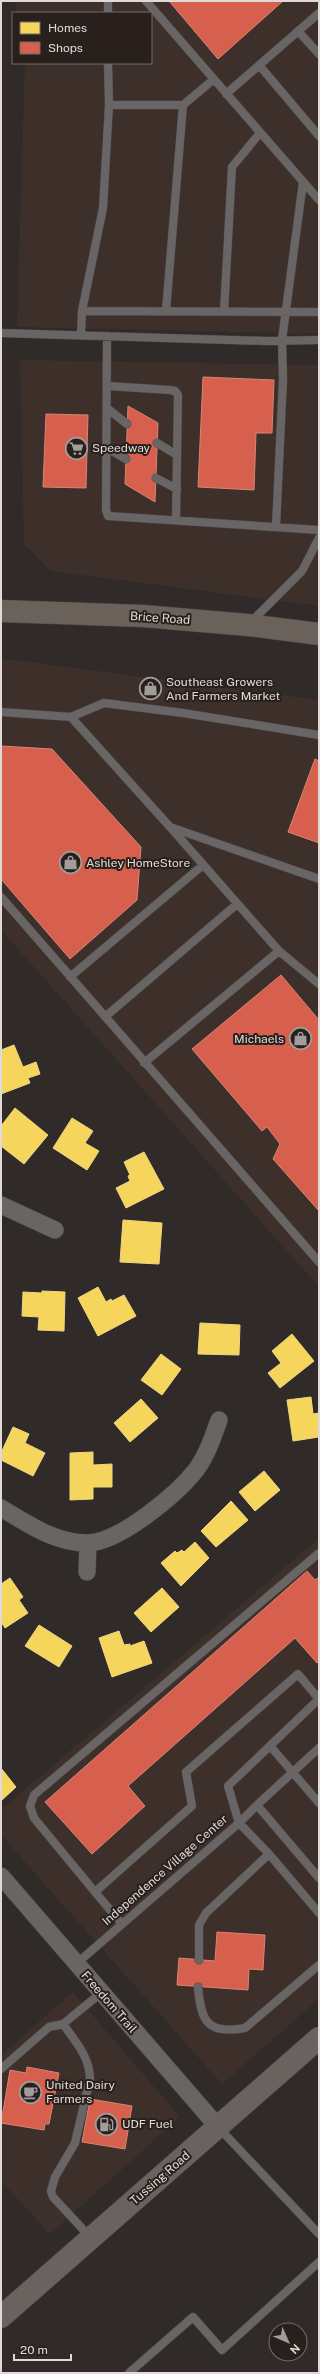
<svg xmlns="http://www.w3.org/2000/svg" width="320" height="2374" font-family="'Public Sans',sans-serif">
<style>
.built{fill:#3d2f2a}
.homes{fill:#f6d55c;stroke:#efd681}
.shops{fill:#d6604d;stroke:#d98576}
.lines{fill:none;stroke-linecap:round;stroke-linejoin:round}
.service-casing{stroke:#4c4746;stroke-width:9}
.minor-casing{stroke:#4c4746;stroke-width:18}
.secondary-casing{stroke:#4c4746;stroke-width:23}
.primary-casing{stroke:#4c4746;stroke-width:23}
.service{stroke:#696564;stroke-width:8}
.minor{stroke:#696564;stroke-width:17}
.secondary{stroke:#69625f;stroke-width:22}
.primary{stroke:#69615a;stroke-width:22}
.labels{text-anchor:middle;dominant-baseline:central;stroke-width:4;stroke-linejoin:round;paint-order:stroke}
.poi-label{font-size:12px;fill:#e0dad7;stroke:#29201d;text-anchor:start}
.street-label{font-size:12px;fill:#e0dad7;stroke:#29201d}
</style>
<rect width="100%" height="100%" fill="#302b29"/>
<!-- built -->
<path class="built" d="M 15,1 L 319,1 L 319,334 L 17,327 L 25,63 L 151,63 L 151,13 L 17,13 Z
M 20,360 L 319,365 L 319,606 L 51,571 L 24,545 Z
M 14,660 L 319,700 L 319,1287 L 1,930 L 1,661 Z
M 319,1538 L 319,1999 L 222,2084 L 1,1835 L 1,1810 Z
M 73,1992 L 180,2117 L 50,2234 L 1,2181 L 1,2055 Z"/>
<!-- homes -->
<path class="homes" d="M 14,1045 L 23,1067 L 36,1062 L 40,1074 L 28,1078 L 30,1083 L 1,1094 L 1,1050 Z
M 15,1108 L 48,1135 L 24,1164 L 1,1146 L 1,1126 Z
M 72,1118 L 93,1131 L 85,1143 L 99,1151 L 87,1170 L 53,1148 Z
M 144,1152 L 164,1189 L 126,1208 L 116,1188 L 130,1181 L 128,1176 L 130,1175 L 124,1162 Z
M 123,1220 L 162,1223 L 159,1264 L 120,1262 Z
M 98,1287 L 106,1302 L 111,1299 L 112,1301 L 124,1295 L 136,1316 L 98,1336 L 78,1298 Z
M 42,1291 L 65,1292 L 64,1331 L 38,1330 L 39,1317 L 22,1316 L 23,1292 L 42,1293 Z
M 200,1323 L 240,1325 L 239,1355 L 198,1354 Z
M 292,1334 L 314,1361 L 280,1388 L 268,1373 L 281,1363 L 272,1351 Z
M 161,1354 L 181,1369 L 162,1395 L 141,1380 Z
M 311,1397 L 313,1414 L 319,1413 L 319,1437 L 293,1441 L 287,1400 Z
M 141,1399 L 158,1418 L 130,1442 L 114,1423 Z
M 13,1427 L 29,1434 L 25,1443 L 45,1453 L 33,1476 L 1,1460 L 1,1453 Z
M 93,1452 L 93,1465 L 112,1464 L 112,1487 L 93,1487 L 93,1499 L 70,1500 L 70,1453 Z
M 264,1471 L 280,1490 L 255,1511 L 239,1492 Z
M 231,1501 L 248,1520 L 216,1547 L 201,1531 Z
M 195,1542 L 209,1558 L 181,1586 L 161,1563 L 175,1551 L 177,1553 L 182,1550 L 184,1552 Z
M 10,1578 L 23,1597 L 19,1600 L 28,1613 L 5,1628 L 1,1622 L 1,1584 Z
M 162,1588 L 179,1607 L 151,1632 L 134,1613 Z
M 39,1625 L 72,1646 L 59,1667 L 25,1646 Z
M 119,1631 L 124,1645 L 130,1644 L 130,1646 L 144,1641 L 152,1663 L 112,1677 L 99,1638 Z
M 1,1768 L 16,1787 L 1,1801 Z"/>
<!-- shops -->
<path class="shops" d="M 169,1 L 283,1 L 218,59 Z
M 203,377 L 274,380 L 272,433 L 256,433 L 254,490 L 198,487 Z
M 128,406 L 158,423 L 155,502 L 125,484 Z
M 46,414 L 88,415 L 86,488 L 43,487 Z
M 1,746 L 52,749 L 141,847 L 137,900 L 70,959 L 1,879 Z
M 315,759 L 319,761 L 319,843 L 288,832 Z
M 281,975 L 319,1020 L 319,1211 L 273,1159 L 280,1144 L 267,1127 L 262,1131 L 192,1049 Z
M 307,1571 L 315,1580 L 319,1577 L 319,1661 L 317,1663 L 295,1638 L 128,1786 L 145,1806 L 92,1854 L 45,1802 Z
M 217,1932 L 265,1935 L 263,1970 L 249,1969 L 248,1990 L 177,1985 L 179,1958 L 215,1961 Z
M 27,2067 L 59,2073 L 49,2124 L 45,2124 L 44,2130 L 1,2123 L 1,2112 L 3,2112 L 10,2070 L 26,2073 Z
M 90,2099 L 132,2106 L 125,2149 L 82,2142 Z"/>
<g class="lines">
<defs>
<path id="service" d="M 108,1 L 108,13
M 146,1 L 319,200
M 298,31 L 319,54
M 259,65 L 319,136
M 226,94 L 319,13
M 109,105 L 183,105 L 213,80
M 82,311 L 319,312
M 166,311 L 183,105
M 224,312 L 232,167 L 260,133
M 1,333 L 267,341 L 319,340
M 81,335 L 82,311 L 103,208 L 109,105 L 108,63
M 107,336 L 106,510 L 108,516 L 319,530
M 108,386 L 170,390 L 175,391 L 178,395 L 176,520
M 108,409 L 127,424
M 157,443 L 177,455
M 107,448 L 126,459
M 156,478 L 177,489
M 276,527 L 283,379 L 282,340 L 303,182
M 251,622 L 302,571 L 319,538
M 1,712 L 71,717 L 170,827 L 319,879
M 71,717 L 104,703 L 183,713 L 319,735
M 171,828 L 279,951 L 319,984
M 1,897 L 319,1262
M 70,977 L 203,865
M 105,1017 L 237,904
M 144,1063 L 279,951
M 271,1747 L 319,1803
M 319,1748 L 257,1805 L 319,1878
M 257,1805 L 239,1823 L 269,1854 L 319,1913
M 95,1892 L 34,1818 L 30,1806 L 34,1795 L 319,1553
M 122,1924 L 95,1892 L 192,1806 L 186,1772 L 298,1674 L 319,1699
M 199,1960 L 199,1925 L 206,1913 L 269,1854
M 76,1964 L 239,1823 L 228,1786 L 319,1699
M 198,1987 C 201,2021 207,2035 245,2028 L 319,1965
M 63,2024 C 75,2041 90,2057 90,2079 L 75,2143 L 55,2177 L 51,2191 L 53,2197 L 91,2238
M 1,2069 L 49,2027 L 63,2024 L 101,1993
M 219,2128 L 319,2234
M 129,2373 L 193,2317 L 222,2350 L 319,2262"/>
<path id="minor" d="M 1,1205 L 55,1230
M 1,1508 C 28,1524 55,1543 87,1543 C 119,1543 177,1494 196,1470 C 207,1455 213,1437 219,1420
M 87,1572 L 88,1543
M 1,1876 L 218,2127"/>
<path id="secondary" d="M 1,2317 L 319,2038"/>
<path id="primary" d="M 1,611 L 143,616 L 248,625 L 319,634"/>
</defs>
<!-- service casing -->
<use href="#service" class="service-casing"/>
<!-- minor casing -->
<use href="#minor" class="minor-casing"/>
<!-- secondary casing -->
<use href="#secondary" class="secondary-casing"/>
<!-- primary casing -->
<use href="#primary" class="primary-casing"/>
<!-- service -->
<use href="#service" class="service"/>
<!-- minor -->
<use href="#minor" class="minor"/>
<!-- secondary -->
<use href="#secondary" class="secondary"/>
<!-- primary -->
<use href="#primary" class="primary"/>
</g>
<!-- icons -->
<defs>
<symbol id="supermarket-ring" viewBox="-11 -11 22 22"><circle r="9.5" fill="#29201d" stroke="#a29d9a" stroke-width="1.5"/><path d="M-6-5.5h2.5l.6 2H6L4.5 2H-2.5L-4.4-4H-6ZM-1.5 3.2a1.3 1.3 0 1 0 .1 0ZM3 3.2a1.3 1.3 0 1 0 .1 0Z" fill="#a29d9a"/></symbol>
<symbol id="shop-ring" viewBox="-11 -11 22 22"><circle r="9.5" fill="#29201d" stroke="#a29d9a" stroke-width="1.5"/><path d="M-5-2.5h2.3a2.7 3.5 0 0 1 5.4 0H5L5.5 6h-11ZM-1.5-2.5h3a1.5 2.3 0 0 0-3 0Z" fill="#a29d9a"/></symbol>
<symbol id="cafe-ring" viewBox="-11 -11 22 22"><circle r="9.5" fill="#29201d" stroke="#a29d9a" stroke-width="1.5"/><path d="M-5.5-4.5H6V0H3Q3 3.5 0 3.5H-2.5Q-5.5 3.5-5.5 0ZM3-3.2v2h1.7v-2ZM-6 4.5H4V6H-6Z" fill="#a29d9a"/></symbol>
<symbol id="fuel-ring" viewBox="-11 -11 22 22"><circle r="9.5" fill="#29201d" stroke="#a29d9a" stroke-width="1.5"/><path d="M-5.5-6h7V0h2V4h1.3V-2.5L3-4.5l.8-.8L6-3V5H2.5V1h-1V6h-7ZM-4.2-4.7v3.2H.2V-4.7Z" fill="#a29d9a"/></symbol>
</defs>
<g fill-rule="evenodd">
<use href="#supermarket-ring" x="64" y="436" width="25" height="25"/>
<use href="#shop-ring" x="138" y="676" width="25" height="25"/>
<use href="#shop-ring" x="58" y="850" width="25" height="25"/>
<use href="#shop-ring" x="288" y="1026" width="25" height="25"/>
<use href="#cafe-ring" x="18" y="2080" width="25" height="25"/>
<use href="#fuel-ring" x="94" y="2112" width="25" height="25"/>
</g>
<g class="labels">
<!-- poi labels -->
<g class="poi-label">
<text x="92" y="448">Speedway</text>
<text x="166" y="682">Southeast Growers<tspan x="166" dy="14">And Farmers Market</tspan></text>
<text x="86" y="863">Ashley HomeStore</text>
<text x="284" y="1039" text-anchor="end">Michaels</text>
<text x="46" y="2085">United Dairy<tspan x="46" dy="14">Farmers</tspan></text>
<text x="122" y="2124">UDF Fuel</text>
</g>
<!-- street labels -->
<g class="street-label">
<text transform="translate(160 618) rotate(4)">Brice Road</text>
<text transform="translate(165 1870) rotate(-41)">Independence Village Center</text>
<text transform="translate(109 2002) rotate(49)">Freedom Trail</text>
<text transform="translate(160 2178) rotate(-41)">Tussing Road</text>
</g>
</g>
<!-- border -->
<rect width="320" height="2374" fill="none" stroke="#e0dad7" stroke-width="4"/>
<!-- legend -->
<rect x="12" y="12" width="140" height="52" fill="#29201d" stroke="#726a67"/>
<rect x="20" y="22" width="20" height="12" fill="#f6d55c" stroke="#726a67"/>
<text x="48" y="32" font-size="12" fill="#e0dad7">Homes</text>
<rect x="20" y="42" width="20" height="12" fill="#d6604d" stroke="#726a67"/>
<text x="48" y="52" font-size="12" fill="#e0dad7">Shops</text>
<!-- north arrow -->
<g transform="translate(288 2342) rotate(135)"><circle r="19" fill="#29201d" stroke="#726a67"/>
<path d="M0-3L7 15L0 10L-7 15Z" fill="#a29d9a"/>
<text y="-6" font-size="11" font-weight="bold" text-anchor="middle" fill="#e0dad7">N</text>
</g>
<!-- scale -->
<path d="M14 2354v6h57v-6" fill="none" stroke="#e0dad7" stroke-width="2"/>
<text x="20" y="2354" font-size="12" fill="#e0dad7" stroke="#29201d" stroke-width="3" paint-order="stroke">20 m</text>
</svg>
